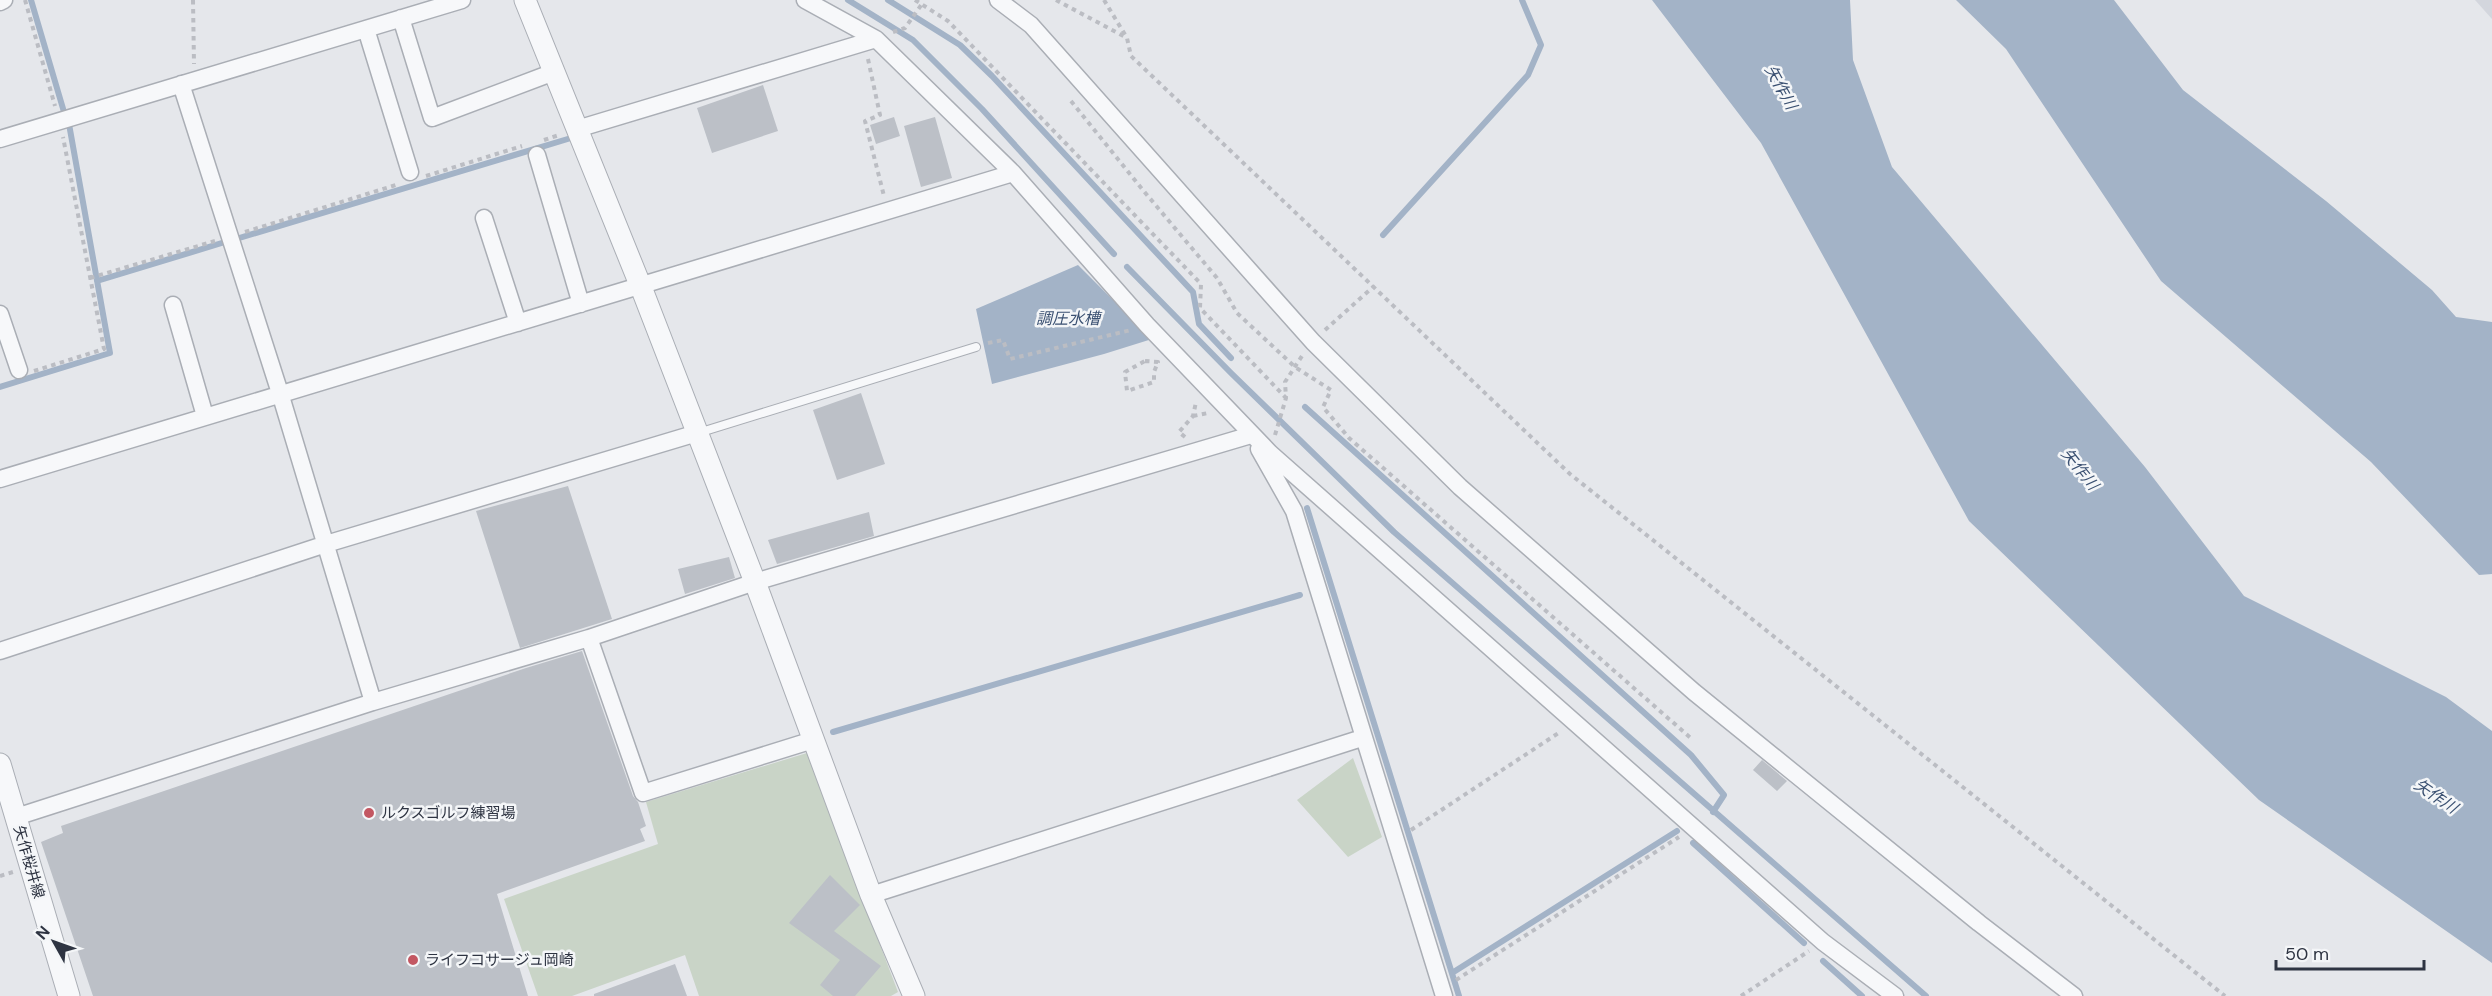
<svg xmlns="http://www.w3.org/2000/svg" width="2492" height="996" font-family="'DM Sans','Noto Sans JP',sans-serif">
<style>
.built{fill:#d3d6dd}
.green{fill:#c9d4c7}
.water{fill:#a3b3c7}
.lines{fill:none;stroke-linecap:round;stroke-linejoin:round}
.stream{stroke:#a3b3c7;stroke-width:6}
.building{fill:#bcc0c7}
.service-casing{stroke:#aaaeb5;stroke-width:10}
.minor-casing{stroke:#aaaeb5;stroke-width:19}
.tertiary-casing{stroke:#aaaeb5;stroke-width:23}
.path{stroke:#bbbdc3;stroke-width:4;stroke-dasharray:4.5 4.5;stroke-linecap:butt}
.service{stroke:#f7f8fa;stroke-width:8}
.minor{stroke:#f7f8fa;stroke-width:16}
.tertiary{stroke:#f7f8fa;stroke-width:21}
.poi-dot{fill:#c35762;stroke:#f4f6f8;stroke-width:2}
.labels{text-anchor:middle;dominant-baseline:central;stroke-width:5;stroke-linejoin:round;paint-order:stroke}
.poi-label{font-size:15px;fill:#2e3442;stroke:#f4f6f8;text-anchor:start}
.street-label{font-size:15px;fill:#2e3442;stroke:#f4f6f8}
.water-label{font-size:16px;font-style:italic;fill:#3b5172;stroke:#f4f6f8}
</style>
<rect width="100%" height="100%" fill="#e5e7eb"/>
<!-- built -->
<path class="built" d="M 2475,0 L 2492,0 L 2492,19 Z"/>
<!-- green -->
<path class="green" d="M 807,753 L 898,992 L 891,996 L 699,996 L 685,955 L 572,996 L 538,996 L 504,899 L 658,844 L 646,802 Z
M 1353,758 L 1382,837 L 1348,857 L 1297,800 Z"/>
<!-- water -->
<path class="water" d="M 1652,0 L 1850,0 L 1853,60 L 1892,167 L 2145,467 L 2244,596 L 2446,697 L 2492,731 L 2492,963 L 2259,800 L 1969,521 L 1761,143 Z
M 1956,0 L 2114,0 L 2183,90 L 2326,201 L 2432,290 L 2456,317 L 2492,322 L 2492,574 L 2479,575 L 2371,462 L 2161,281 L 2006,49 Z
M 1078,265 L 1152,339 L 1104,354 L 992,384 L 976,309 Z"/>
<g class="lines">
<!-- stream -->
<path class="stream" d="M 31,0 L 64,112
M 848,0 L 913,40 L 982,109 L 1114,254
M 888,0 L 960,45 L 992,76 L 1193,292 L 1199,324 L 1231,358
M 1383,235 L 1528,75 L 1541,45 L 1522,0
M 236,239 L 571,138
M 1127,267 L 1231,373 L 1394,532 L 1926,996
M 97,281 L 225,242
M 0,387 L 110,353 L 69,124
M 1305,407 L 1691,755 L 1724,795 L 1713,812
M 1307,508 L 1459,996
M 833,732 L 1300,595
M 1693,843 L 1804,943
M 1823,961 L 1862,996
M 1452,973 L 1677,831"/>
</g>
<!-- building -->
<path class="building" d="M 763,85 L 778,131 L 712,153 L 697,108 Z
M 894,117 L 900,136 L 876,144 L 870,125 Z
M 935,117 L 952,178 L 921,187 L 904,126 Z
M 861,393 L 885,464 L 837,480 L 813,410 Z
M 568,486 L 612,619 L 520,648 L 476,511 Z
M 869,512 L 874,536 L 777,564 L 768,540 Z
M 729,557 L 735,578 L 685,594 L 678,569 Z
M 582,651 L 633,796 L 638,802 L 646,826 L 640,829 L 645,841 L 497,894 L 528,996 L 93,996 L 41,842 L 63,833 L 61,826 L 526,668 Z
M 1762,760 L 1787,781 L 1777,791 L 1753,770 Z
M 830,875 L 860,905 L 834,931 L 881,966 L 855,996 L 833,996 L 820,985 L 840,960 L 789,923 Z
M 675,964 L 687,996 L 594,996 L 594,994 Z"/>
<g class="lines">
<defs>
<path id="service" d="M 698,433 L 976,347"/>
<path id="minor" d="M 805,0 L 876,39 L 1013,173 L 1147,325 L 1270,453 L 1823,942 L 1895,996
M 998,0 L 1031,25 L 1313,342 L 1460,487 L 1694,692 L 1979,923 L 2074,996
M 0,2 L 4,0
M 401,18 L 432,118 L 554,72
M 366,29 L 410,172
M 181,84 L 280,393 L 373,702
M 577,129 L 876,39
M 0,139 L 462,0
M 537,155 L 581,304
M 484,218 L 518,323
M 173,305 L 205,416
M 0,314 L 19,370
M 1259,449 L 1294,511 L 1444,996
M 0,479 L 1013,173
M 589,638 L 643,793 L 813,740
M 0,651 L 326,544 L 697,433
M 16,817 L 373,702 L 589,638 L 755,582 L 1251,435
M 871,895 L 1362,738"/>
<path id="tertiary" d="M 525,0 L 641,287 L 755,582 L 871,895 L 914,996
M 0,764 L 69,996"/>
</defs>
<!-- service casing -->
<use href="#service" class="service-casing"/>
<!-- minor casing -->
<use href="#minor" class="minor-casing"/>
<!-- tertiary casing -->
<use href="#tertiary" class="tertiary-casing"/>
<!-- path -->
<path class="path" d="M 25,0 L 55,106
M 193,0 L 194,64
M 915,0 L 948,21 L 1201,284 L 1200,308 L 1286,398
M 1056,0 L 1127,38
M 1104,0 L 1127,38 L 1131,56 L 1570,474 L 2225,996
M 893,32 L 905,28 L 922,4
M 868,59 L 880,115 L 865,121 L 884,196
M 1071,101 L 1142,189 L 1217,278 L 1237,313 L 1295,367 L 1331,390 L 1323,407 L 1349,438 L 1693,740
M 544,140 L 559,135
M 426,176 L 522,146
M 245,232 L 399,184
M 90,278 L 215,241
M 1325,330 L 1374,286
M 988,343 L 1003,340 L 1010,359 L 1131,330
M 1145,361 L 1158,362 L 1154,372 L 1154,382 L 1127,391 L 1125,372 Z
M 34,371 L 104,349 L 63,137
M 1193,416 L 1208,413
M 1275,435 L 1286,398 L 1285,382 L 1302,356
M 1185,437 L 1179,432 L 1193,416 L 1196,402
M 1411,830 L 1560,732
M 0,876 L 13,872
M 1456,980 L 1679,837
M 1741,996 L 1809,951"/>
<!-- service -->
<use href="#service" class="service"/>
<!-- minor -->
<use href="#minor" class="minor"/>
<!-- tertiary -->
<use href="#tertiary" class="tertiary"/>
</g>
<!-- markers -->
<g class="poi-dot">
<circle cx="369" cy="813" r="6"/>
<circle cx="413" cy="960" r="6"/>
</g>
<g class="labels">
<!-- poi labels -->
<g class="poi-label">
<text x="381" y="813">ルクスゴルフ練習場</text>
<text x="425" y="960">ライフコサージュ岡崎</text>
</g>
<!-- street labels -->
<g class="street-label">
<text transform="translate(29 862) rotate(74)">矢作桜井線</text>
</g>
<!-- water labels -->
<g class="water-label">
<text transform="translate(1781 87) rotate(61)">矢作川</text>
<text x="1068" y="318">調圧水槽</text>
<text transform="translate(2080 469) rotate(51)">矢作川</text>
<text transform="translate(2436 796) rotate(34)">矢作川</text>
</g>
</g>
<!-- north arrow -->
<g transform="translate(54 942) rotate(310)" stroke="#f4f6f8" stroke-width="4.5" paint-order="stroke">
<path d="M0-4.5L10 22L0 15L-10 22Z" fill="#2e3442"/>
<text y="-9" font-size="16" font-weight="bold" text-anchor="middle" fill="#2e3442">N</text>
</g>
<!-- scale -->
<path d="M2276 960v9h148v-9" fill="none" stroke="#2e3442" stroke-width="3"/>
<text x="2285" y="960" font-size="18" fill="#2e3442" stroke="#f4f6f8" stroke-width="4.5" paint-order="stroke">50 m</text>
</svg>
